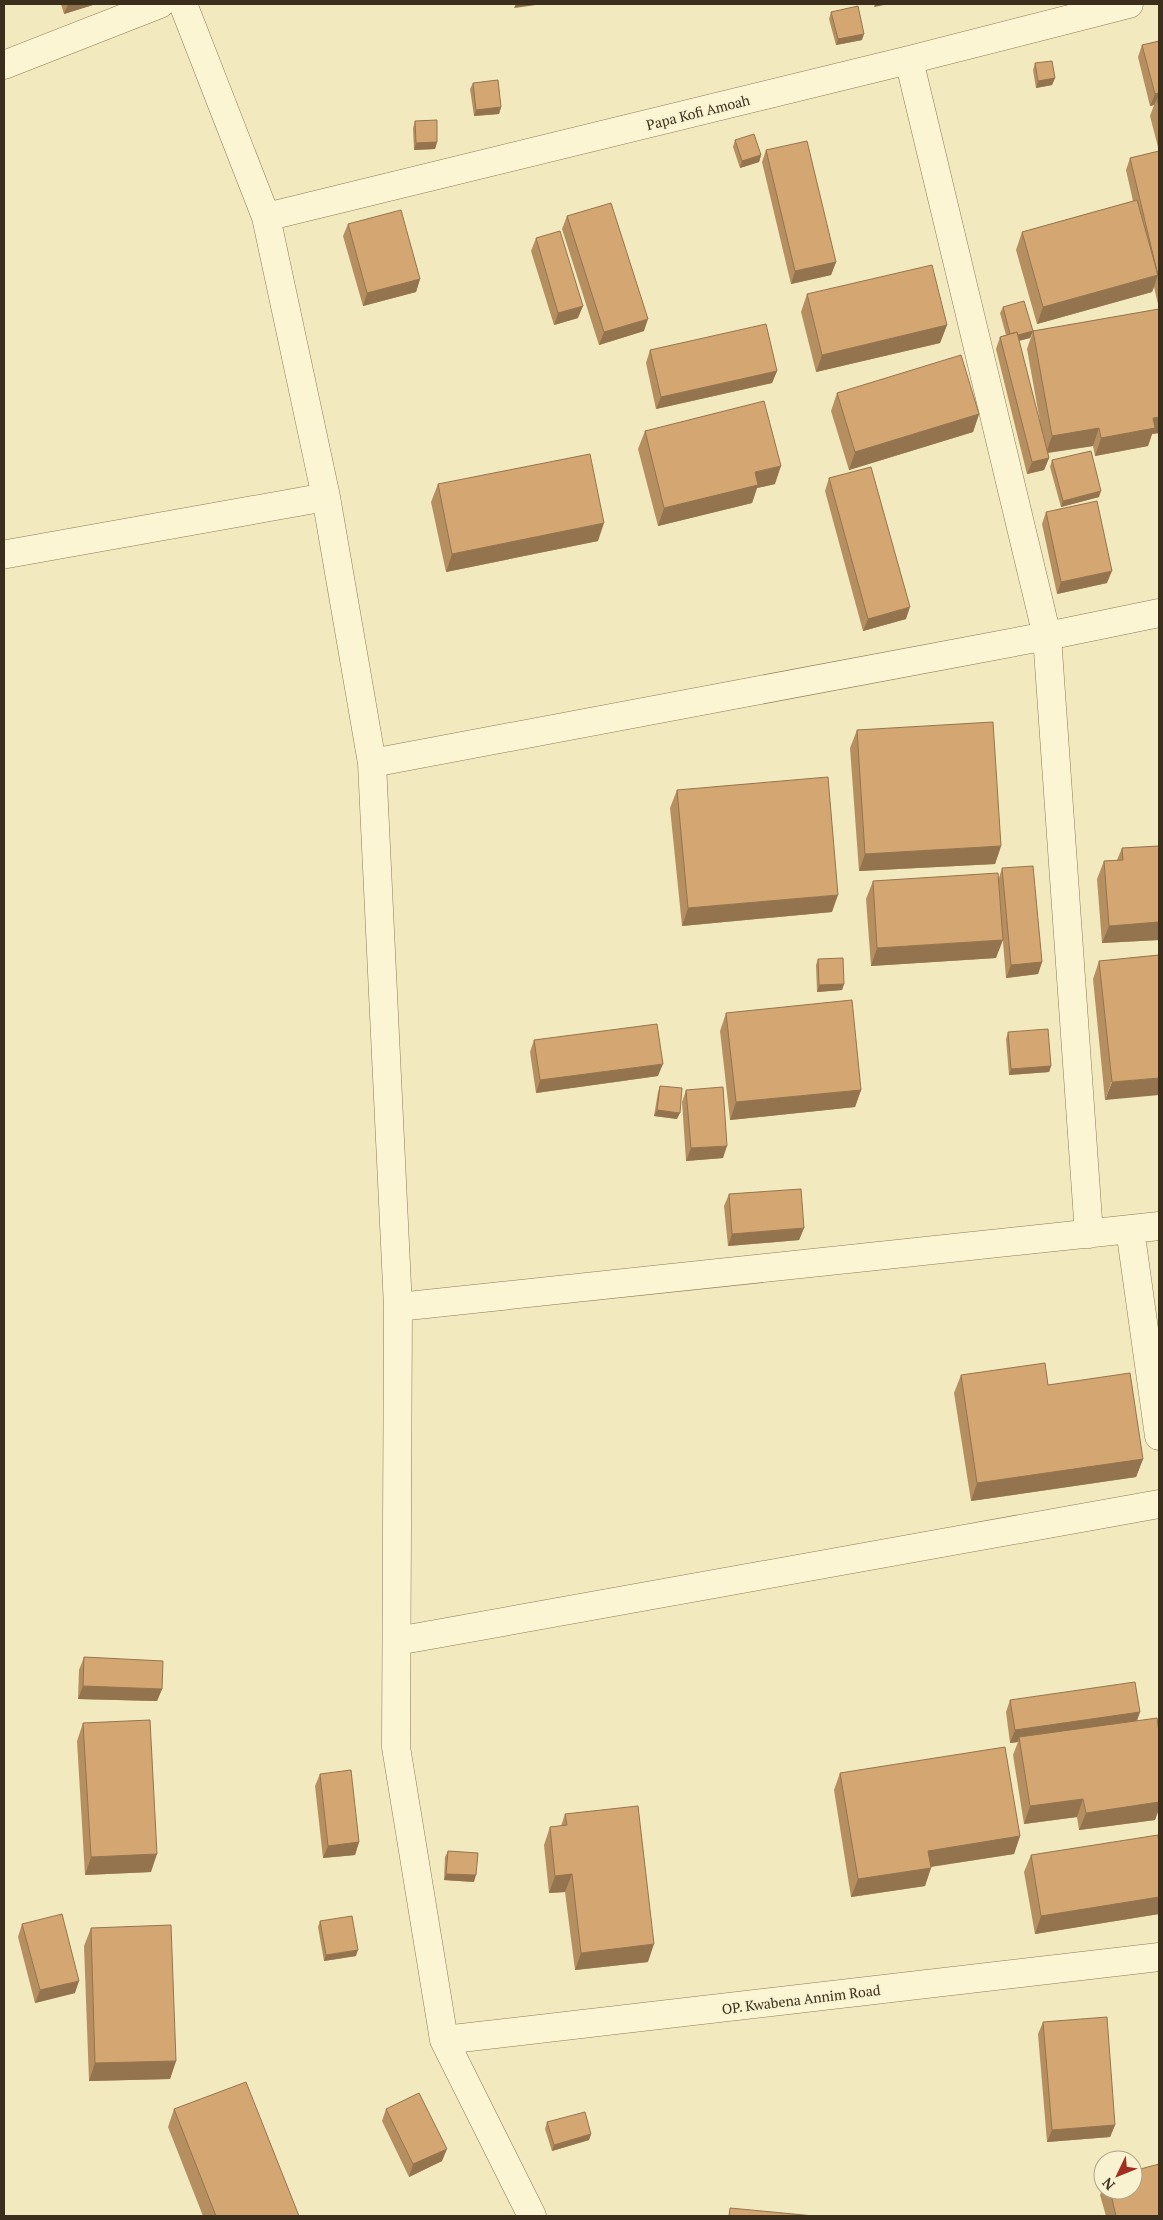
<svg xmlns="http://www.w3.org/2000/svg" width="1163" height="2220" font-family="'PT Serif',serif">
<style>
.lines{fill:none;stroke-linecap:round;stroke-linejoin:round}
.minor-casing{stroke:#8d7a56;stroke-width:29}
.minor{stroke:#fcf5d3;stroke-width:28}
.wall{fill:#b68f61}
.shaded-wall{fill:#94744f}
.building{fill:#d4a671;stroke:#94744f}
.labels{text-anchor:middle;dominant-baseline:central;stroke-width:4;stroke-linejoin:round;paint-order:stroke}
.street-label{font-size:14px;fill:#3b2e1c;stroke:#f9f2d0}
</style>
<rect width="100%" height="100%" fill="#f2e9bf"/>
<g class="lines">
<defs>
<path id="minor" d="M 183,4 L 266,217 L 326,497 L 372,763 L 398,1307 L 396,1747 L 444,2040 L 532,2216
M 909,60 L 1047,636 L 1089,1234
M 4,65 L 160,4
M 266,217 L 909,60 L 1129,4
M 7,554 L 326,497
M 372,763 L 1047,636 L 1159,613
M 1130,1229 L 1159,1436
M 398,1307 L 1159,1226
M 397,1641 L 1159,1504
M 444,2040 L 1159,1957"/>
</defs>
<!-- minor casing -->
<use href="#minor" class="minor-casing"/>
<!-- minor -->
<use href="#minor" class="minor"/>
</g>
<!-- wall -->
<path class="wall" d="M 61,4 L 96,4 L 64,14 Z
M 831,12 L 862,40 L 836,45 L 829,19 Z
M 1159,41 L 1159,308 L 1154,287 L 1152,292 L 1037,324 L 1016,250 L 1022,232 L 1133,201 L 1126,170 L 1130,158 L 1159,151 L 1150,116 L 1154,105 L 1150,106 L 1138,57 L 1142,45 Z
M 1035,63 L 1055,78 L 1052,85 L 1036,88 L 1033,70 Z
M 473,83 L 501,107 L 499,114 L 474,116 L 470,89 Z
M 415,121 L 437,142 L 435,149 L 414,150 L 413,128 Z
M 735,140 L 761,155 L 759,162 L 740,168 L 733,147 Z
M 766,150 L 836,262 L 831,275 L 791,284 L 762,162 Z
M 567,216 L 644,331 L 599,345 L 562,229 Z
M 348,224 L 420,279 L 416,292 L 363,306 L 343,236 Z
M 536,238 L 578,318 L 554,325 L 531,251 Z
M 807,294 L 947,325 L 940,343 L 816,372 L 801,312 Z
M 1003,307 L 1033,331 L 1030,338 L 1019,341 L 1041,427 L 1027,349 L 1033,331 L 1159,309 L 1159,433 L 1152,434 L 1148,446 L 1095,456 L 1093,446 L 1048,453 L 1049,458 L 1044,470 L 1027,474 L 996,349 L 1000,337 L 1006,335 L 1000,313 Z
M 650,350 L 777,371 L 772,383 L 656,409 L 646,363 Z
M 837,393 L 979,414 L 973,432 L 849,470 L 831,411 Z
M 645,431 L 775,484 L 757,488 L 752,503 L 658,526 L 638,449 Z
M 1052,460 L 1099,497 L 1061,507 L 1050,467 Z
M 829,478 L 906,619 L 863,631 L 825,491 Z
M 438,484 L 598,541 L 446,572 L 431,502 Z
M 1046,512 L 1107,583 L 1057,594 L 1042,524 Z
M 857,730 L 1001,846 L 995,864 L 859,871 L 850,748 Z
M 677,790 L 832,912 L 682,926 L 670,808 Z
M 1159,846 L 1159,940 L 1102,943 L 1097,879 L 1104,861 L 1117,860 L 1122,848 Z
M 1002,868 L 1042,962 L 1038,974 L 1006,978 L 1002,930 L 996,958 L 871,966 L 866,899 L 873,881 L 999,878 Z
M 1159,955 L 1105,1100 L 1093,979 L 1099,961 Z
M 818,959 L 844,984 L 842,990 L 817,992 L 816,965 Z
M 726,1013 L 861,1090 L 855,1107 L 730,1120 L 720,1031 Z
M 1008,1032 L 1051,1066 L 1049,1072 L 1009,1075 L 1006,1039 Z
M 534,1040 L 658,1076 L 536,1093 L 530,1052 Z
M 660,1086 L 677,1119 L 654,1116 L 658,1092 Z
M 686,1090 L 723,1158 L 686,1161 L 682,1102 Z
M 729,1194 L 804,1228 L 799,1240 L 728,1246 L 724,1206 Z
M 961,1375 L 1048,1385 L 1143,1459 L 1136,1477 L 971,1501 L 954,1393 Z
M 84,1657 L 162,1689 L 157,1701 L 78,1699 L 79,1670 Z
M 1010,1700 L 1140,1712 L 1137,1721 L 1159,1732 L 1159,1809 L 1155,1820 L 1079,1830 L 1077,1817 L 1024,1824 L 1013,1755 L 1018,1742 L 1010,1743 L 1006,1712 Z
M 83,1723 L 151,1872 L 85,1875 L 77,1741 Z
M 840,1773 L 1020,1836 L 1014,1854 L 931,1867 L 925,1886 L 851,1897 L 834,1790 Z
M 320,1774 L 359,1842 L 355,1855 L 323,1858 L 315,1786 Z
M 565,1814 L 648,1962 L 575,1970 L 565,1892 L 549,1893 L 544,1845 L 550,1827 L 561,1826 Z
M 1159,1844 L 1159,1914 L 1035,1934 L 1024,1872 L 1031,1855 Z
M 448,1851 L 474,1882 L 444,1880 L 445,1857 Z
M 320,1921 L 356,1956 L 324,1961 L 318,1927 Z
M 22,1924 L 75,1993 L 35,2003 L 18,1937 Z
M 91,1928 L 176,2061 L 170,2079 L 89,2081 L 84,1946 Z
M 1043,2022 L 1115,2125 L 1110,2137 L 1047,2142 L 1038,2034 Z
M 174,2109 L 299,2216 L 203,2216 L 168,2127 Z
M 386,2109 L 442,2161 L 409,2177 L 382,2121 Z
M 547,2122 L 591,2134 L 589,2140 L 552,2151 L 545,2129 Z
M 1103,2188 L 1103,2190 L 1133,2190 L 1159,2216 L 1106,2216 L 1100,2195 Z"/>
<!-- shaded-wall -->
<path class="shaded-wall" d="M 68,4 L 96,4 L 64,14 Z
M 516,4 L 543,4 L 514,8 Z
M 875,4 L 889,4 L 874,7 Z
M 864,34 L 862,40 L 836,45 L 838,39 Z
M 1055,78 L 1052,85 L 1036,88 L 1038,81 Z
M 1159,93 L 1159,104 L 1157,99 L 1154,105 L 1150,106 L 1155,94 Z
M 501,107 L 499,114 L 474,116 L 476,110 Z
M 437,142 L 435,149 L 414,150 L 416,143 Z
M 761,155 L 759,162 L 740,168 L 742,161 Z
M 836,262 L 831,275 L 791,284 L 795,271 Z
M 1158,275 L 1152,292 L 1037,324 L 1043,307 Z
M 420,279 L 416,292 L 363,306 L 367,293 Z
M 583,306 L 578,318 L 554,325 L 558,313 Z
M 648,319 L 644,331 L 599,345 L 604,332 Z
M 947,325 L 940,343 L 816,372 L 822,355 Z
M 1033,331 L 1030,338 L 1009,343 L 1011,337 Z
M 777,371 L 772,383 L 656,409 L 661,397 Z
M 979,414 L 973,432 L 849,470 L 855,452 Z
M 1159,417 L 1159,433 L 1152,434 L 1148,446 L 1095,456 L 1101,438 L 1153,418 Z
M 1099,428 L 1093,446 L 1046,453 L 1052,436 Z
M 1049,458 L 1044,470 L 1027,474 L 1032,462 Z
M 781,466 L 775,484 L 757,488 L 752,503 L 658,526 L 664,508 L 755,472 Z
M 1101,491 L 1099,497 L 1061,507 L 1063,501 Z
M 604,523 L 598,541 L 446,572 L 452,554 Z
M 1112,571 L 1107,583 L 1057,594 L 1061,582 Z
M 910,607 L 906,619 L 863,631 L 868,619 Z
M 1001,846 L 995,864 L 859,871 L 865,854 Z
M 838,895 L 832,912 L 682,926 L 688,908 Z
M 1159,922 L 1159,940 L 1102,943 L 1109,926 Z
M 1003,940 L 996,958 L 871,966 L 877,948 Z
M 1042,962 L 1038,974 L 1006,978 L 1011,965 Z
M 844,984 L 842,990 L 817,992 L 819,985 Z
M 663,1064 L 658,1076 L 536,1093 L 540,1080 Z
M 1051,1066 L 1049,1072 L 1009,1075 L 1011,1069 Z
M 1159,1078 L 1159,1095 L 1105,1100 L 1112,1082 Z
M 861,1090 L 855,1107 L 730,1120 L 736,1102 Z
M 657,1110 L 680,1113 L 677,1119 L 654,1116 Z
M 727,1146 L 723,1158 L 686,1161 L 691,1148 Z
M 804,1228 L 799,1240 L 728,1246 L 732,1234 Z
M 1143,1459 L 1136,1477 L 971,1501 L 977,1483 Z
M 83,1686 L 162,1689 L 157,1701 L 78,1699 Z
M 1140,1712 L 1135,1725 L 1019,1737 L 1018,1742 L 1010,1743 L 1015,1730 Z
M 1159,1789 L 1159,1809 L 1155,1820 L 1079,1830 L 1086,1813 Z
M 1083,1799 L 1077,1817 L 1024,1824 L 1030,1806 Z
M 1020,1836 L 1014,1854 L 922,1868 L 928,1851 Z
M 359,1842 L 355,1855 L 323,1858 L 328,1846 Z
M 157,1854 L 151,1872 L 85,1875 L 91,1857 Z
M 931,1868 L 925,1886 L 851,1897 L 858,1879 Z
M 446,1874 L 476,1875 L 474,1882 L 444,1880 Z
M 572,1874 L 565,1892 L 549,1893 L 555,1876 Z
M 1159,1897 L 1159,1914 L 1035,1934 L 1041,1916 Z
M 654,1944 L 648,1962 L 575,1970 L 581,1953 Z
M 358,1950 L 356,1956 L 324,1961 L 326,1955 Z
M 79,1981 L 75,1993 L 35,2003 L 40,1990 Z
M 176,2061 L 170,2079 L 89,2081 L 95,2063 Z
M 1115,2125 L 1110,2137 L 1047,2142 L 1052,2130 Z
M 591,2134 L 589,2140 L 552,2151 L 554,2145 Z
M 447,2149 L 442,2161 L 409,2177 L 413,2164 Z"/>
<!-- building -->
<path class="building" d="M 858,6 L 864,34 L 838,39 L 831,12 Z
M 1159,41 L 1159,93 L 1155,94 L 1142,45 Z
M 1052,61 L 1055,78 L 1038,81 L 1035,63 Z
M 498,80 L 501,107 L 476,110 L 473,83 Z
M 1159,98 L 1159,108 L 1157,99 Z
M 437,120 L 437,142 L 416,143 L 415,121 Z
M 754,134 L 761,155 L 742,161 L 735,140 Z
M 807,141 L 836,262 L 795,271 L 766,150 Z
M 1159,151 L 1159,280 L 1130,158 Z
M 1137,200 L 1158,275 L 1043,307 L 1022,232 Z
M 611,203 L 648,319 L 604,332 L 567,216 Z
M 401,210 L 420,279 L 367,293 L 348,224 Z
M 560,231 L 583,306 L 558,313 L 536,238 Z
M 932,265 L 947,325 L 822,355 L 807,294 Z
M 1024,301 L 1033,331 L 1018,335 L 1017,332 L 1010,334 L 1003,307 Z
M 1159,309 L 1159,417 L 1153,418 L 1155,428 L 1101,438 L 1099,428 L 1052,436 L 1033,331 Z
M 766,324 L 777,371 L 661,397 L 650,350 Z
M 1017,332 L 1049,458 L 1032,462 L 1000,337 Z
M 961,355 L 979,414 L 855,452 L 837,393 Z
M 764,401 L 781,466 L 755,472 L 758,485 L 664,508 L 645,431 Z
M 1091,451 L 1101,491 L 1063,501 L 1052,460 Z
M 590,454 L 604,523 L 452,554 L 438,484 Z
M 871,467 L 910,607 L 868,619 L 829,478 Z
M 1097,501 L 1112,571 L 1061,582 L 1046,512 Z
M 993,722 L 1001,846 L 865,854 L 857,730 Z
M 828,777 L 838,895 L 688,908 L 677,790 Z
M 1159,846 L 1159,922 L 1109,926 L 1104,861 L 1123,860 L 1122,848 Z
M 1033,866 L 1042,962 L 1011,965 L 1002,868 Z
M 998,873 L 1003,940 L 877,948 L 873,881 Z
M 1159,955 L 1159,1078 L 1112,1082 L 1099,961 Z
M 843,958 L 844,984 L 819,985 L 818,959 Z
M 852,1000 L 861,1090 L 736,1102 L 726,1013 Z
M 657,1024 L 663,1064 L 540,1080 L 534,1040 Z
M 1048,1029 L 1051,1066 L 1011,1069 L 1008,1032 Z
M 660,1086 L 682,1088 L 680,1113 L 657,1110 Z
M 723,1087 L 727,1146 L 691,1148 L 686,1090 Z
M 801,1189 L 804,1228 L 732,1234 L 729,1194 Z
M 1045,1363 L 1048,1385 L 1130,1373 L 1143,1459 L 977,1483 L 961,1375 Z
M 84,1657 L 163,1661 L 162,1689 L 83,1686 Z
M 1135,1682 L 1140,1712 L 1015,1730 L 1010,1700 Z
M 1157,1718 L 1159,1732 L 1159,1802 L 1086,1813 L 1083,1799 L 1030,1806 L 1019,1737 Z
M 150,1720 L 157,1854 L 91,1857 L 83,1723 Z
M 1005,1747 L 1020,1836 L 928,1851 L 931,1868 L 858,1879 L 840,1773 Z
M 351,1770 L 359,1842 L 328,1846 L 320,1774 Z
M 638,1806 L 654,1944 L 581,1953 L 572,1874 L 555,1876 L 550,1827 L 567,1825 L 565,1814 Z
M 1158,1835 L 1159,1844 L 1159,1897 L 1041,1916 L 1031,1855 Z
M 448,1851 L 478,1853 L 476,1875 L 446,1874 Z
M 62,1914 L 79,1981 L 40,1990 L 22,1924 Z
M 352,1916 L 358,1950 L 326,1955 L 320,1921 Z
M 171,1925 L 176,2061 L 95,2063 L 91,1928 Z
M 1107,2017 L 1115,2125 L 1052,2130 L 1043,2022 Z
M 246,2082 L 299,2216 L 216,2216 L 174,2109 Z
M 419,2093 L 447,2149 L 413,2164 L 386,2109 Z
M 585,2112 L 591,2134 L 554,2145 L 547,2122 Z
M 1159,2164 L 1159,2216 L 1116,2216 L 1110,2190 L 1133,2190 L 1133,2171 Z
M 730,2208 L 814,2216 L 729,2216 Z"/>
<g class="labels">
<!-- street labels -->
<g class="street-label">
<text transform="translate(698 112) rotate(-14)">Papa Kofi Amoah</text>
<text transform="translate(801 1999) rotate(-7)">OP. Kwabena Annim Road</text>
</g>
</g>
<!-- border -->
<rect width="1163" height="2220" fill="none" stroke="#3b2e1c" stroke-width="10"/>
<!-- north arrow -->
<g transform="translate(1118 2175) rotate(227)"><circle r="24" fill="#f9f2d0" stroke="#ada488"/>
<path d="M0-4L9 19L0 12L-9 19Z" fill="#a12e20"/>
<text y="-8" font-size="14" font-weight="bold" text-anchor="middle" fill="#3b2e1c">N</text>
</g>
</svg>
